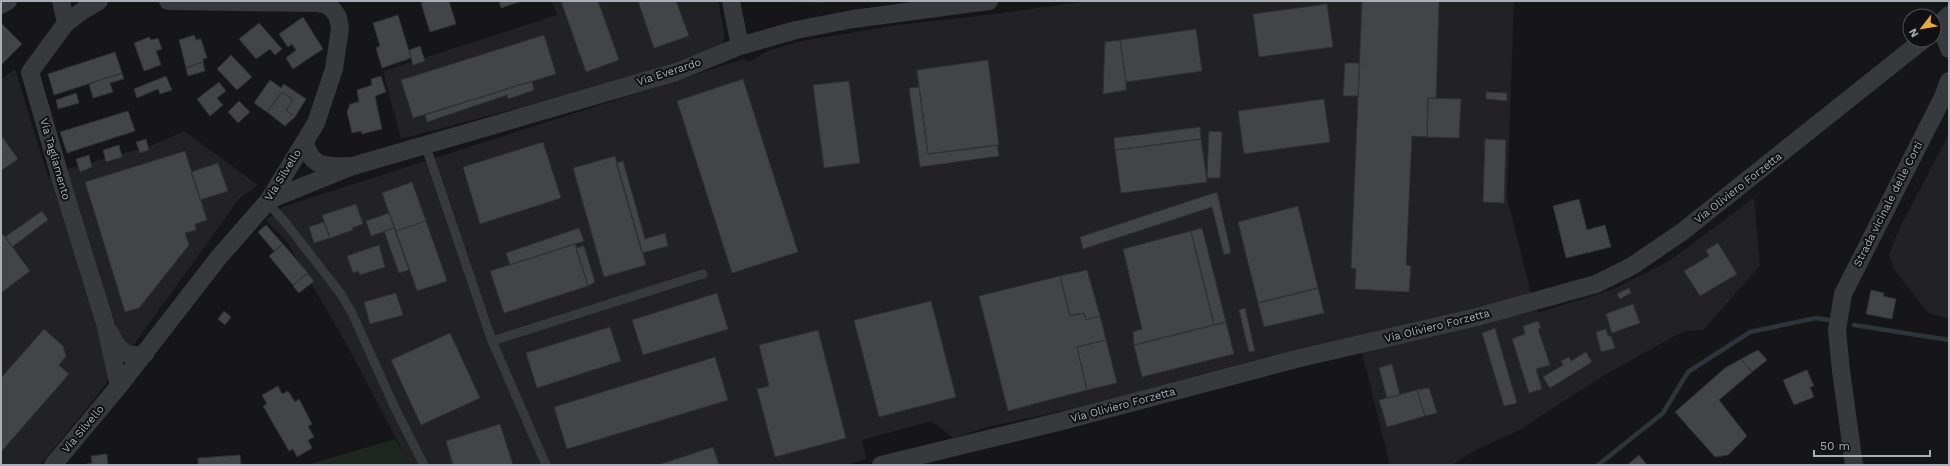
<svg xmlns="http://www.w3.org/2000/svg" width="1950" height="466" font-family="'Work Sans',sans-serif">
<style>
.built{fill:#222225}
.green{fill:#1f261f}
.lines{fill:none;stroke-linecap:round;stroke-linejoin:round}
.stream{stroke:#2d353b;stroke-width:4.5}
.building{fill:#434448;stroke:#303134}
.lane{stroke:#38393d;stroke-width:9}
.street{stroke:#38393d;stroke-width:18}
.labels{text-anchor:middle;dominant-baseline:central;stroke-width:4;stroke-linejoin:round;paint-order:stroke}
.street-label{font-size:11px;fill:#a9aeb7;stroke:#111113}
</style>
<rect width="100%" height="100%" fill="#161618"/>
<!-- built -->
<path class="built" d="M 552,1 L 718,1 L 725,37 L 721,45 L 632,78 L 401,139 L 383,71 L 557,15 Z
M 1089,1 L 1514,1 L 1507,198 L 1530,290 L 1538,313 L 1614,289 L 1669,261 L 1754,198 L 1760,266 L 1703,330 L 1686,331 L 1671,338 L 1598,379 L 1518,431 L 1477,449 L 1452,465 L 1390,465 L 1358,336 L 1260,359 L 1076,408 L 987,427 L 953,438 L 932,421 L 862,440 L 866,459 L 845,465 L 410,465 L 347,345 L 287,242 L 266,220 L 285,206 L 744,59 L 748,62 L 768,51 L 802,41 L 897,25 L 979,16 Z
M 15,69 L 48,177 L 68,169 L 153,145 L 184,131 L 258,185 L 239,199 L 96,397 L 40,465 L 1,465 L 1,79 Z
M 1949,134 L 1949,319 L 1928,313 L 1894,269 L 1889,255 L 1898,231 Z"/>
<!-- green -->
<path class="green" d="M 395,439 L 410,465 L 307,465 Z"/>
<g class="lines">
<!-- stream -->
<path class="stream" d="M 1854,325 L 1949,340
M 1598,465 L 1663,413 L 1688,372 L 1750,332 L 1816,318 L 1828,320"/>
</g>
<!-- building -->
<path class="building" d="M 426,1 L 449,1 L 456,24 L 430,32 L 421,3 Z
M 499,1 L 518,1 L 519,2 L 501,8 Z
M 561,1 L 598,1 L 619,60 L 586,72 Z
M 638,1 L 676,1 L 689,36 L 654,48 Z
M 754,1 L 824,1 L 824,2 Z
M 1362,1 L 1439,1 L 1436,98 L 1428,98 L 1427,137 L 1412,136 L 1406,265 L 1411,266 L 1409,292 L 1355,289 L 1356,269 L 1351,268 Z
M 1327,4 L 1333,47 L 1259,57 L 1253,14 Z
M 398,15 L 411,58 L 382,68 L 376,48 L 380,46 L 373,23 Z
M 303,17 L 323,49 L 293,69 L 286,58 L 296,50 L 292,44 L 288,47 L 279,34 Z
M 259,23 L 282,49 L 275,55 L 270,49 L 256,59 L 239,39 Z
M 2,24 L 22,44 L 1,65 L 1,25 Z
M 1196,29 L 1202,71 L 1126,82 L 1120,40 Z
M 194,35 L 196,40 L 201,39 L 207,58 L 203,59 L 203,62 L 186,68 L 179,40 Z
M 544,35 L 556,74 L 413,118 L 401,80 Z
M 149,37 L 151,40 L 158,38 L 162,49 L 156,51 L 161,65 L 144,71 L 134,43 Z
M 1120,40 L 1126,82 L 1126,90 L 1103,94 L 1105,42 Z
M 420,46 L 425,61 L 413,65 L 409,50 Z
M 115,52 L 122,73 L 54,95 L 48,74 Z
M 231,55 L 252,77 L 237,90 L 217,69 Z
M 988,60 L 999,145 L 928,154 L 917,70 Z
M 203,62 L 205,71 L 188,76 L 186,68 Z
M 1345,63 L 1360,63 L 1358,96 L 1343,96 Z
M 122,73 L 124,79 L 110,83 L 113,92 L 93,98 L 89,84 Z
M 166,76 L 172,90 L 160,94 L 158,89 L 137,98 L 134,89 Z
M 381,76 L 386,92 L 375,96 L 382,129 L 362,134 L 361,131 L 352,133 L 347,112 L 350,104 L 359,102 L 357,90 L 372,85 L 371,79 Z
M 743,79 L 798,252 L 732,273 L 677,101 Z
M 270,80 L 281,88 L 284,84 L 306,99 L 295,117 L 286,110 L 293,100 L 282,92 L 267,112 L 254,103 Z
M 532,81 L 534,90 L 508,99 L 507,95 L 427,122 L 425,115 Z
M 849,81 L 860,163 L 824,168 L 813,85 Z
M 219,82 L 226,91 L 217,98 L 223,105 L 210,116 L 197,99 Z
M 919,87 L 928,154 L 997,145 L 999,156 L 920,167 L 909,88 Z
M 282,92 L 293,100 L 286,110 L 295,117 L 285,126 L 267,112 Z
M 1486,92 L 1507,93 L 1507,101 L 1486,99 Z
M 76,93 L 79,103 L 58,109 L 56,100 Z
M 1428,98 L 1461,99 L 1459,138 L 1427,137 Z
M 1324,99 L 1330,142 L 1244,154 L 1238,111 Z
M 239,101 L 250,112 L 238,123 L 228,112 Z
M 128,111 L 135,131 L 67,153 L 60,132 Z
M 1200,127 L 1201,139 L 1115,150 L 1114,138 Z
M 1209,131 L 1222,132 L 1220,178 L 1207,178 Z
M 1,135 L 18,159 L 2,170 L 1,168 Z
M 146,139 L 149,150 L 140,153 L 136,142 Z
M 1201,139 L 1207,182 L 1121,193 L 1115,150 Z
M 1485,139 L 1506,140 L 1504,203 L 1483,202 Z
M 543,142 L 561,198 L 480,224 L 463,167 Z
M 119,145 L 122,157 L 106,162 L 103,150 Z
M 185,151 L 207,220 L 195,224 L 196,230 L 185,233 L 189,245 L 139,308 L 125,312 L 85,182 Z
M 89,155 L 92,167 L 80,172 L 76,159 Z
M 615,156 L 646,265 L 604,277 L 573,168 Z
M 623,161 L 645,239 L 665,233 L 668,246 L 642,253 L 616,163 Z
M 218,163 L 228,191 L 200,200 L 191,172 Z
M 412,182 L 426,221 L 396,231 L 382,193 Z
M 1217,192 L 1231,253 L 1224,255 L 1212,207 L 1083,249 L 1080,237 Z
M 1579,199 L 1587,230 L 1605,225 L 1611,247 L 1566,258 L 1553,206 Z
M 356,204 L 363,224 L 352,228 L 353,230 L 330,238 L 322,215 Z
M 1298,206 L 1318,288 L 1258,303 L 1238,222 Z
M 42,211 L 48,220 L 12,247 L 5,237 Z
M 389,213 L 394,228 L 371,236 L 366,221 Z
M 426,221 L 447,281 L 417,291 L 396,231 Z
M 324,222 L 330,238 L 314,243 L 309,227 Z
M 266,225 L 283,244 L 274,251 L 258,232 Z
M 394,228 L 409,270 L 399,273 L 384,231 Z
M 579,228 L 584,241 L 510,265 L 506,253 Z
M 1202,228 L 1226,322 L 1214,325 L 1191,231 Z
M 1191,231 L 1214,325 L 1134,345 L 1133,332 L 1142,329 L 1123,249 Z
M 3,234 L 30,271 L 1,293 L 1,235 Z
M 1718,243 L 1737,274 L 1700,296 L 1684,271 L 1709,256 L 1706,250 Z
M 283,244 L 308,273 L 293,285 L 269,256 Z
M 575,244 L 588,286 L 504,313 L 490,271 Z
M 379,245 L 385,267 L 360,275 L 358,271 L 353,273 L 347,256 Z
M 584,246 L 595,282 L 588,286 L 576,248 Z
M 1087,270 L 1100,316 L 1086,320 L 1084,313 L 1070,316 L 1060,276 Z
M 307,273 L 314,281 L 299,293 L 293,286 Z
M 1060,276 L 1070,316 L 1084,313 L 1086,320 L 1100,316 L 1106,340 L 1077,347 L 1087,390 L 1008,411 L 979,296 Z
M 1318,288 L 1324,313 L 1264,327 L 1258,303 Z
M 1629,288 L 1631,293 L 1620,299 L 1617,294 Z
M 1871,290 L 1884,293 L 1883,296 L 1896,299 L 1892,319 L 1866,314 Z
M 396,293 L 403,315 L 370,324 L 364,302 Z
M 717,293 L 728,329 L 643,355 L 632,320 Z
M 931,301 L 956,397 L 879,417 L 854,320 Z
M 1633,304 L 1640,323 L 1612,333 L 1606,314 Z
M 1245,308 L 1255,351 L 1249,352 L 1239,310 Z
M 224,311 L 231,317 L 225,325 L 218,319 Z
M 1538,321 L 1541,328 L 1538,329 L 1550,365 L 1536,369 L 1542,389 L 1529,393 L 1512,339 L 1525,334 L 1523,326 Z
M 1226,322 L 1234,354 L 1142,377 L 1134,345 Z
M 610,327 L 621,361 L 537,388 L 526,353 Z
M 1495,328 L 1517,403 L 1504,406 L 1482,333 Z
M 44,329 L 63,346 L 66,356 L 59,365 L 69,374 L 1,452 L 1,378 Z
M 1606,329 L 1608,336 L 1611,336 L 1615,348 L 1601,352 L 1596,332 Z
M 818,330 L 846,438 L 775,457 L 757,389 L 769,386 L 759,345 Z
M 450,333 L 480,398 L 421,425 L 391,360 Z
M 1106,340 L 1117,383 L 1087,390 L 1077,347 Z
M 1758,350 L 1767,360 L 1752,372 L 1741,359 Z
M 1586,352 L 1592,362 L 1550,388 L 1543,377 L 1563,365 L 1561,361 L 1569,357 L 1571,361 Z
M 715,357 L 728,400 L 567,449 L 554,407 Z
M 1741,359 L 1752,372 L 1719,400 L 1747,436 L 1728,455 L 1715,457 L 1675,412 L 1725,368 Z
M 1392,364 L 1400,395 L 1387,398 L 1379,368 Z
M 1807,370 L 1814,386 L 1810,387 L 1814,397 L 1794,405 L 1783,380 Z
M 278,386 L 282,394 L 288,391 L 295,402 L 299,399 L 312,424 L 308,426 L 314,437 L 308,440 L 312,448 L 297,457 L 293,449 L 289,451 L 263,406 L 267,404 L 262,395 Z
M 1429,388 L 1437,413 L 1425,416 L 1417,390 Z
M 1417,390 L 1425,416 L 1387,427 L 1379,400 Z
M 500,424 L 513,465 L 453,465 L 446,441 Z
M 713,447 L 719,465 L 658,465 Z
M 107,454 L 108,465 L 82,465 L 92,463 L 91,456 Z
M 240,455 L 241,465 L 198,465 L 198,458 Z
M 1639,455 L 1647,465 L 1627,465 Z"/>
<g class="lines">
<!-- lane -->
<path class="lane" d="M 425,144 L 492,341 L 546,465
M 267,202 L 285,222 L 341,294 L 352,313 L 395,408 L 424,465
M 492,341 L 703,274"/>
<!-- street -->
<path class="street" d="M 61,1 L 66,23
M 99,1 L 82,11 L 66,23 L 30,72 L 64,190 L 105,323 L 119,386
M 731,1 L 740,46
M 1,5 L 8,1
M 1937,25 L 1947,42 L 1949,49
M 1934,29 L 1949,15
M 305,141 C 310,167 325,167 348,166
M 269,200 L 353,166 L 676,72 L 740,46 L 796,30 L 853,19 L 989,1
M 110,333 C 117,349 126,359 145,354
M 53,465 L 119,386 L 219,257 L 269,200 L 316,123 L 334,69 L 340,29 L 338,17 L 333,10 L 327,5 L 317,3 L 168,1
M 881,465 L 1062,421 L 1296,359 L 1477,317 L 1596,284 L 1632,266 L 1682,232 L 1923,40
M 1854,465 L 1841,371 L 1837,330 L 1843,294 L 1943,97 L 1949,81"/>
</g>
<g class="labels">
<!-- street labels -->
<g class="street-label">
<text transform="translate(669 72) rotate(-18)">Via Everardo</text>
<text transform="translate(55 159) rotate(74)">Via Tagliamento</text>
<text transform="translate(283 175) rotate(-58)">Via Silvello</text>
<text transform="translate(1738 188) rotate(-38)">Via Oliviero Forzetta</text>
<text transform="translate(1888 204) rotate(-63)">Strada vicinale delle Corti</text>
<text transform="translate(1437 326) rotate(-14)">Via Oliviero Forzetta</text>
<text transform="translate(1123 405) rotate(-15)">Via Oliviero Forzetta</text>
<text transform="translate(83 429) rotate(-50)">Via Silvello</text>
</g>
</g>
<!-- border -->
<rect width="1950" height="466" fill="none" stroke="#a9aeb7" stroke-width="4"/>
<!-- north arrow -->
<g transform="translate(1922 28) rotate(239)"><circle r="19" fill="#111113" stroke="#4e5055"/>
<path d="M0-3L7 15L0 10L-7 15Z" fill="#e6a941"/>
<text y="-6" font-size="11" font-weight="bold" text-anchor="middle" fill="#a9aeb7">N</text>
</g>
<!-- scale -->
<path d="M1814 450v6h116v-6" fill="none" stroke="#a9aeb7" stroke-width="2"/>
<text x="1820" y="450" font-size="12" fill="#a9aeb7" stroke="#111113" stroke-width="3" paint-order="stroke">50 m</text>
</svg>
